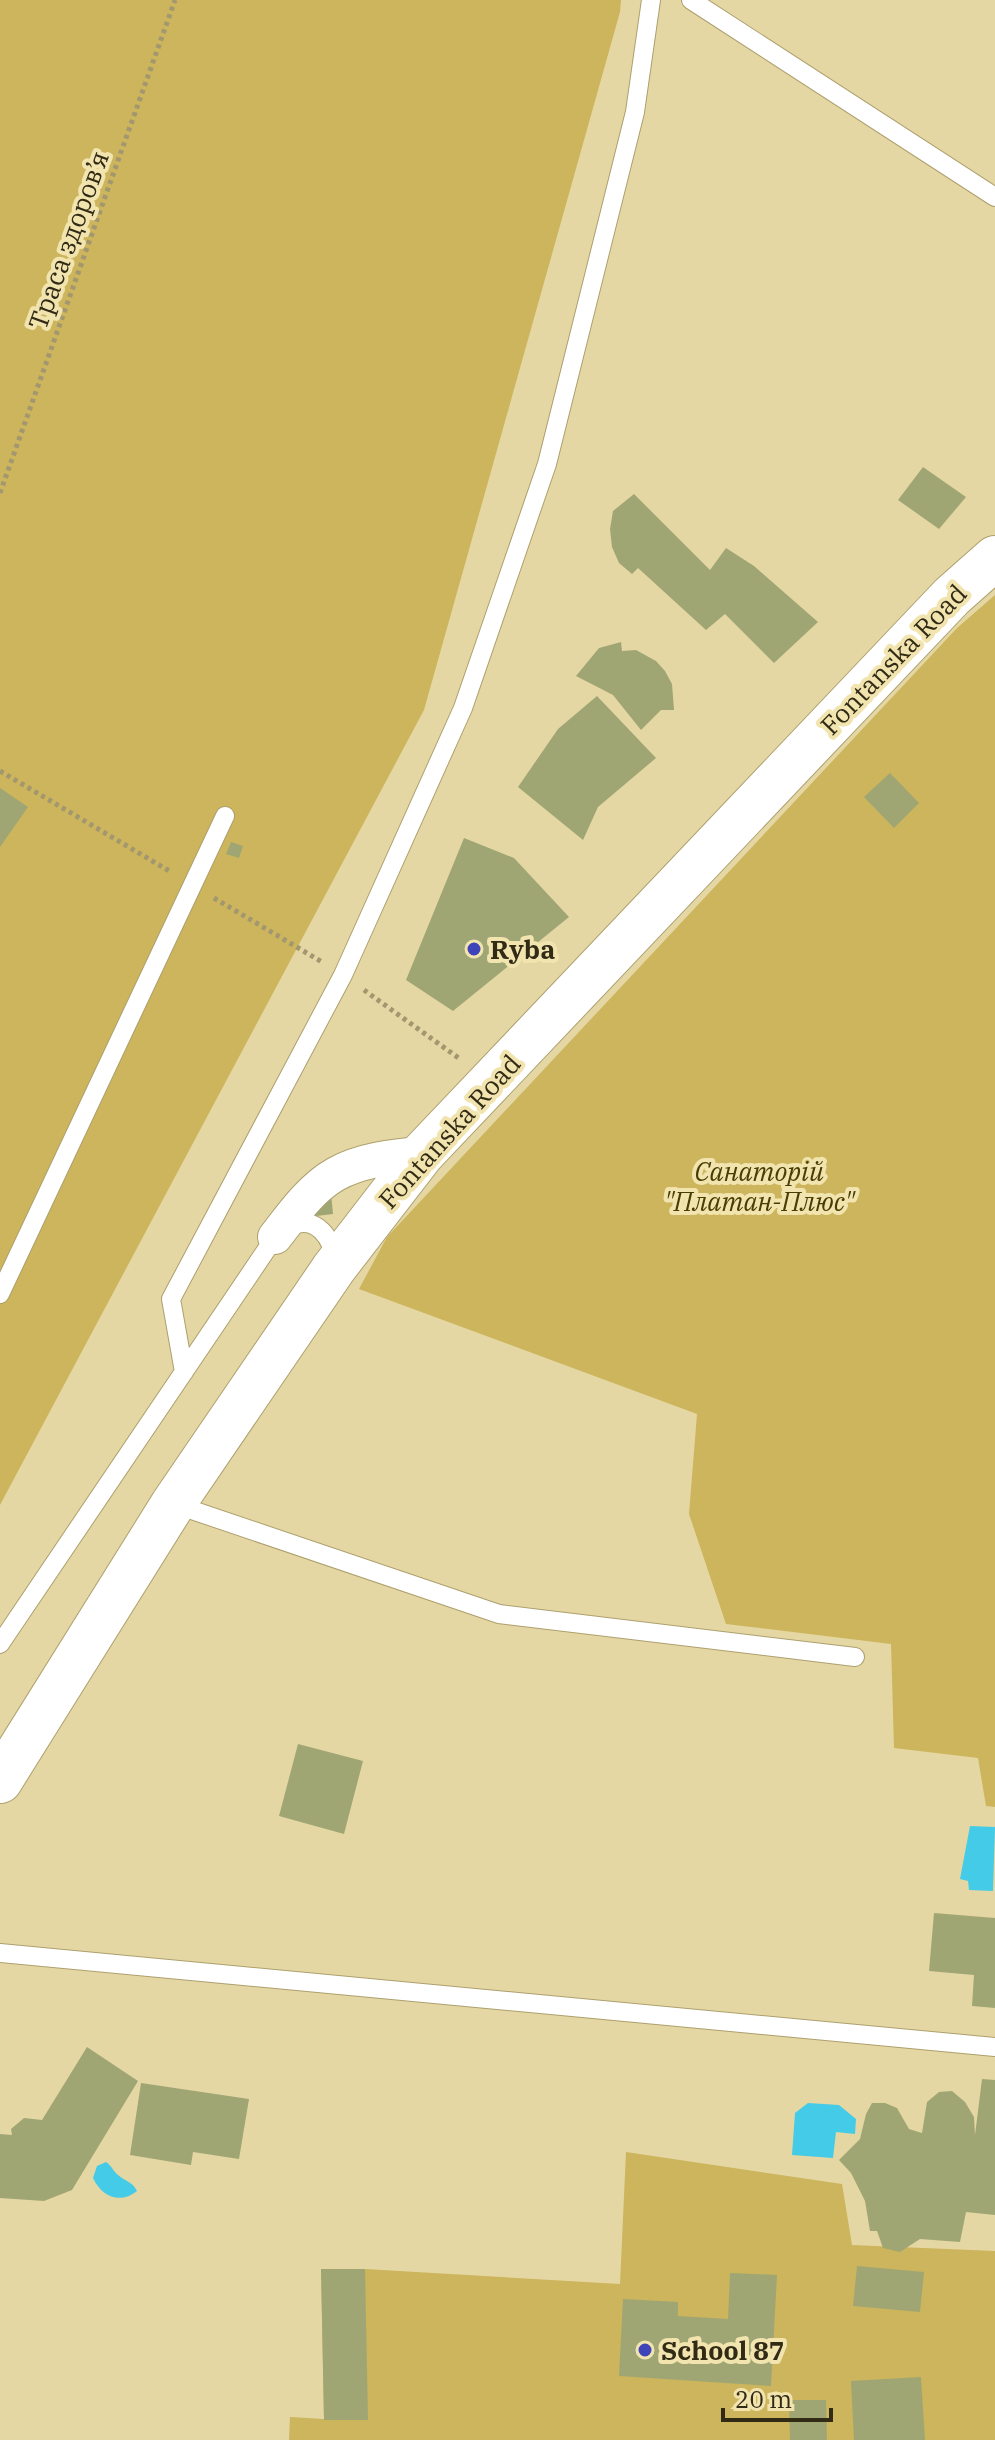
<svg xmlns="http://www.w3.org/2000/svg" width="995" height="2440" font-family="'IBM Plex Serif',serif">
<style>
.green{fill:#ccb55c}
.water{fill:#43cbe8}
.building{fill:#9fa674}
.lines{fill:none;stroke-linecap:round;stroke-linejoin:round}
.lane-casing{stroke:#ada06e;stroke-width:20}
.street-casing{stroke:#ada06e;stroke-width:36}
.secondary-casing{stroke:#ada06e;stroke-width:46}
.path{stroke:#a2976f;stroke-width:5;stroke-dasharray:4 4;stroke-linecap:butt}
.lane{stroke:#fff;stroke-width:18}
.street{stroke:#fff;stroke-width:34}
.secondary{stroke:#fff;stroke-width:44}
.poi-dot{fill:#4044b9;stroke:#f2e4af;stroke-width:3}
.labels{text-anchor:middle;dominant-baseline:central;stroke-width:8;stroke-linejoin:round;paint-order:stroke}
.street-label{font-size:26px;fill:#312b16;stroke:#f2e4af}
.poi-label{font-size:26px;font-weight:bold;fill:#312b16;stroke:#f2e4af;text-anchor:start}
.park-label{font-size:26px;font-style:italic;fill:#493d03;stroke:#f2e4af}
</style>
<rect width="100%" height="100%" fill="#e5d7a3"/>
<!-- green -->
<path class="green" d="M 0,0 L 621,0 L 620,12 L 424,710 L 0,1505 Z
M 995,595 L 995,1807 L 986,1806 L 978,1758 L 894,1748 L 891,1644 L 726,1624 L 689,1514 L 697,1414 L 359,1289 L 387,1237 L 957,628 Z
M 626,2152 L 842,2184 L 852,2245 L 995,2251 L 995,2440 L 289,2440 L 290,2417 L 324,2419 L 321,2269 L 365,2269 L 620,2284 Z"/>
<!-- water -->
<path class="water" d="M 970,1826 L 995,1827 L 993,1891 L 969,1890 L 968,1881 L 960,1879 Z
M 808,2103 L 839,2105 L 856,2119 L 855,2134 L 836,2132 L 833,2158 L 792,2155 L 795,2113 Z
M 106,2162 C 112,2166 113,2171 118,2175 C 126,2182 132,2181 137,2191 C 120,2205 101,2196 93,2178 L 97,2166 Z"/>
<!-- building -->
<path class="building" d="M 923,467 L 966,497 L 939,529 L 898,500 Z
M 634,494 L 710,570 L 726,548 L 754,566 L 818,622 L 774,663 L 725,614 L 706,630 L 638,568 L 632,574 L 619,563 L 612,547 L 610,529 L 613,511 Z
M 621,642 L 622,651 L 636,650 L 656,661 L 665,671 L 672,684 L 674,710 L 661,710 L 641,730 L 613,695 L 576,676 L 599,648 Z
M 597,696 L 656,758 L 598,807 L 583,840 L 518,787 L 558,729 Z
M 890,773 L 919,803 L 894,828 L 864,797 Z
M 0,788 L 28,807 L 0,847 Z
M 464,838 L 514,858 L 569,917 L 453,1011 L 406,980 Z
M 231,842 L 243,846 L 239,858 L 226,854 Z
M 331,1193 L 333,1214 L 308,1217 Z
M 298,1744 L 363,1761 L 344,1834 L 279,1816 Z
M 934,1913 L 995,1918 L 995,2008 L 972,2006 L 974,1975 L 929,1971 Z
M 87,2047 L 138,2081 L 72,2190 L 44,2201 L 0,2198 L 0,2134 L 12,2135 L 11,2129 L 24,2118 L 42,2120 Z
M 982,2079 L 995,2080 L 995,2215 L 966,2212 L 960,2242 L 920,2239 L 900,2252 L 883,2248 L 877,2231 L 870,2231 L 865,2201 L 851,2173 L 839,2160 L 860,2139 L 866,2114 L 872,2103 L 885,2103 L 897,2108 L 909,2129 L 922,2133 L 927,2102 L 939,2092 L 952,2091 L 965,2102 L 974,2117 L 975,2135 Z
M 141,2083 L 249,2099 L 239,2159 L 193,2152 L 191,2165 L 130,2155 Z
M 857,2266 L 924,2272 L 920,2312 L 853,2306 Z
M 321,2269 L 365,2269 L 368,2420 L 324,2420 Z
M 730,2273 L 777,2275 L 771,2386 L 619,2376 L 623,2299 L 678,2302 L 678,2316 L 728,2319 Z
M 921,2377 L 925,2440 L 854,2440 L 851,2381 Z
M 789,2400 L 826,2400 L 827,2440 L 790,2440 Z"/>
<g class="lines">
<defs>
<path id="lane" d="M 691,0 L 995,197
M 0,1294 L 225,816
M 184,1372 L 171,1299 L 343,975 L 463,708 L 547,464 L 635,112 L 651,0
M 174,1504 L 499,1614 L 855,1657
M 0,1644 L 275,1237 C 280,1234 286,1229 291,1226 C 316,1214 333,1239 334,1260
M 0,1953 L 995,2047"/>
<path id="street" d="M 275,1237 C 292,1215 311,1188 336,1174 C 361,1160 394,1156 422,1154"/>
<path id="secondary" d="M 0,1781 L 173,1504 L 334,1268 L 422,1154 L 952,596 L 995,558"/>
</defs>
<!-- lane casing -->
<use href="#lane" class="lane-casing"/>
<!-- street casing -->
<use href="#street" class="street-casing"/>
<!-- secondary casing -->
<use href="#secondary" class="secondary-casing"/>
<!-- path -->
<path class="path" d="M 0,493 L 175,0
M 0,771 L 171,872
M 214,898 L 322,962
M 364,990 L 460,1059"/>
<!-- lane -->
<use href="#lane" class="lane"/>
<!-- street -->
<use href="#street" class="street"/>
<!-- secondary -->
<use href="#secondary" class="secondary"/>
</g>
<!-- markers -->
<g class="poi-dot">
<circle cx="474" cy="949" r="8"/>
<circle cx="645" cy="2350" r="8"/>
</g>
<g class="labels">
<!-- street labels -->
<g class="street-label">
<text transform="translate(68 240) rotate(-70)">Траса здоров’я</text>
<text transform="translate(893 659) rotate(-46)">Fontanska Road</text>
<text transform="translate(449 1131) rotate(-48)">Fontanska Road</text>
</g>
<!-- poi labels -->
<g class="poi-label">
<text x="490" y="949">Ryba</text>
<text x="661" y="2350">School 87</text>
</g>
<!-- park labels -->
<g class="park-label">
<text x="759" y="1171">Санаторій<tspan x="759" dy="30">"Платан-Плюс"</tspan></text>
</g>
</g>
<!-- scale -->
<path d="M723 2408v12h108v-12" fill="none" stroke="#312b16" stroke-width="4"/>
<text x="735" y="2408" font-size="24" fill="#312b16" stroke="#f2e4af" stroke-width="6" paint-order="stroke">20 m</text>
</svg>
